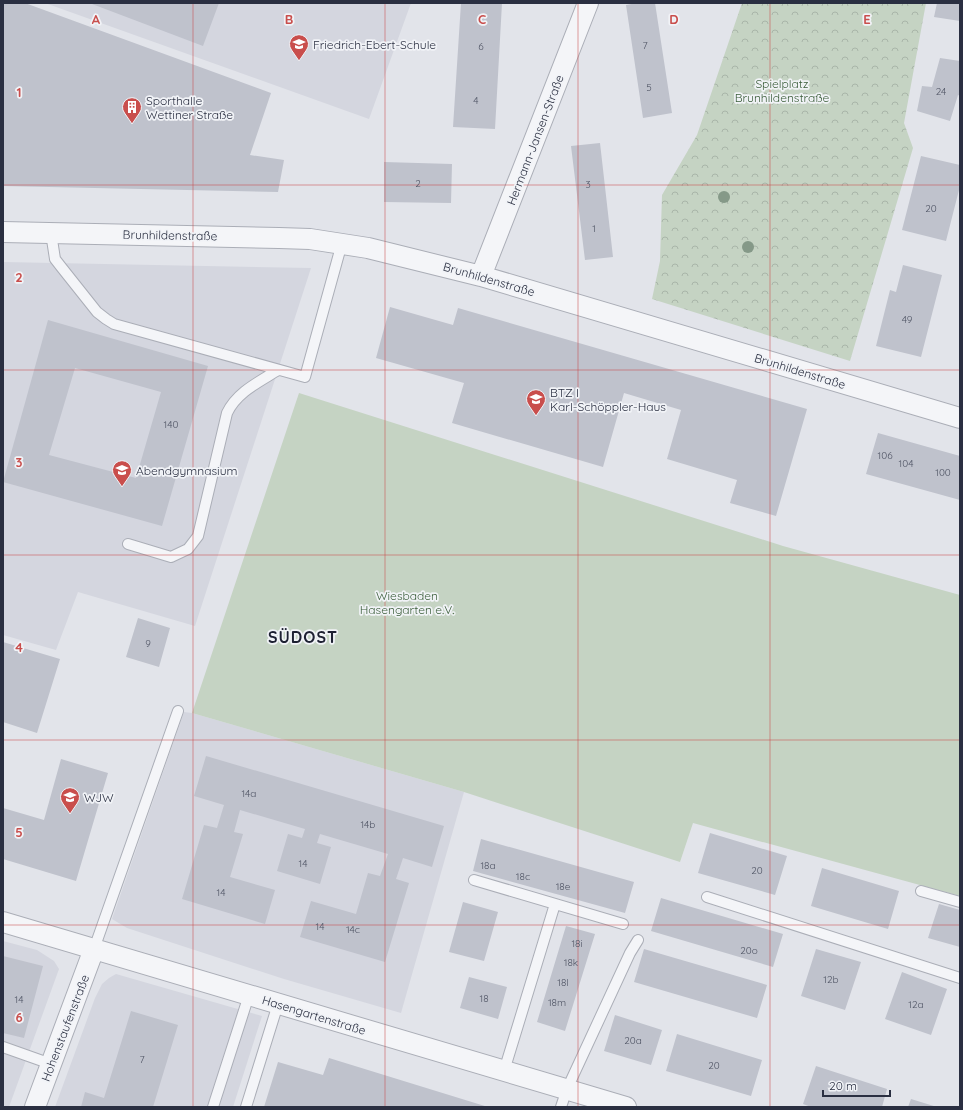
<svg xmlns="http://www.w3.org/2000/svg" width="963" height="1110" font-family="Quicksand,sans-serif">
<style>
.built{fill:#d4d6df}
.park{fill:url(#park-crowns)}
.garden{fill:#c5d3c3}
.building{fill:#bfc2cc;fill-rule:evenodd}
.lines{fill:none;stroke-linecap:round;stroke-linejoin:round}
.lane-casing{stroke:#abaeb7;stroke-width:12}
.street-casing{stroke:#abaeb7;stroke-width:22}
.lane{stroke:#f4f5f8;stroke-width:10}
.street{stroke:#f4f5f8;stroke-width:20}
.tree{fill:#859988}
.grid{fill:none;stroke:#c94e4c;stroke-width:1;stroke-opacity:0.55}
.labels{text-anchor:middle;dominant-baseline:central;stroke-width:3.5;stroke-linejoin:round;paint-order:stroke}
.number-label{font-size:10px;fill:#4f5464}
.poi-label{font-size:12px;fill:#2a2f41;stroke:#f1f3f7;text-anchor:start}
.park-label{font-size:12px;fill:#395c38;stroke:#f1f3f7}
.street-label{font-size:12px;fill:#2a2f41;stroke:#f1f3f7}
.district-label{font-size:16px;font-weight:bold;letter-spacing:1px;fill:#1d2032;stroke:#f1f3f7}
.grid-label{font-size:13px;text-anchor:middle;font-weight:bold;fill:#c94e4c;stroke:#f1f3f7;stroke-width:3.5;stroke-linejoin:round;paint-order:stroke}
</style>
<defs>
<pattern id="park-crowns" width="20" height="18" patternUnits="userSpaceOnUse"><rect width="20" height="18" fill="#c5d3c3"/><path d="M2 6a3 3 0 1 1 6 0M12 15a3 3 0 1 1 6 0" fill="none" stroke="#a9b5a9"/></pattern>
</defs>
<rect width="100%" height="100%" fill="#e2e4ea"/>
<!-- built -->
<path class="built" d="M 45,3 L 411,3 L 369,119 Z
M 3,262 L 311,268 L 195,626 L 78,592 L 56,650 L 3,635 Z
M 184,712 L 192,713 L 464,792 L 401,1013 L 284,979 L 127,928 L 112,919 Z
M 3,941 L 37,950 L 54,961 L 59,969 L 9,1107 L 3,1107 Z
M 116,974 L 262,1016 L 233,1107 L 55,1107 L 95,998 L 102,984 L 109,978 Z"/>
<!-- park -->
<path class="park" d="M 742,3 L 926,3 L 904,123 L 913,148 L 850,361 L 652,299 L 660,261 L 662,195 L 697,135 Z"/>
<!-- garden -->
<path class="garden" d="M 299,393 L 783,546 L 960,595 L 960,896 L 693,823 L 680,862 L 464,792 L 192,713 Z"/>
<!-- building -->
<path class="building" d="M 3,3 L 25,3 L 271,93 L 250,155 L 284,160 L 278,192 L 3,186 Z
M 92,3 L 219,3 L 203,46 L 92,4 Z
M 461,3 L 502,3 L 495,129 L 453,127 Z
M 637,3 L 655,3 L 672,113 L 643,118 L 626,5 Z
M 937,3 L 960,3 L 960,21 L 934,17 Z
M 940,58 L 960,61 L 960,96 L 958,95 L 950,121 L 917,111 L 922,86 L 932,87 Z
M 600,143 L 613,257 L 585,260 L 571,146 Z
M 921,156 L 960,165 L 960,186 L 946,241 L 902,230 Z
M 384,162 L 452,164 L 451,203 L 384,202 Z
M 903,265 L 942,275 L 921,357 L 876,346 L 890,290 L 896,292 Z
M 390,307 L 453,325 L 458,308 L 807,409 L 776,516 L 730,503 L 737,480 L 667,459 L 681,410 L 624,393 L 603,467 L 452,423 L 464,383 L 376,358 Z
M 48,320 L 208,366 L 162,526 L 3,482 ZM 75,368 L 161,392 L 136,478 L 49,455 Z
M 878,433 L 960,456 L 960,500 L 866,474 Z
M 138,618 L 170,628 L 159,667 L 126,657 Z
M 3,642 L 60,659 L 37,733 L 3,722 Z
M 206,756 L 444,826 L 432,867 L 403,858 L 396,879 L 409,883 L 385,962 L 300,937 L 311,901 L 356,914 L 368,873 L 380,876 L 388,854 L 320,834 L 317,843 L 331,847 L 320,884 L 277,871 L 288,834 L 302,838 L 305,829 L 240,810 L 234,832 L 243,834 L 230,877 L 275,890 L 265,924 L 182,899 L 204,825 L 217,828 L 224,805 L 194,796 Z
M 61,759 L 108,773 L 76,881 L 3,859 L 3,808 L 44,820 Z
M 710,833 L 787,856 L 775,895 L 698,873 Z
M 481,839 L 634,882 L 625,913 L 473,871 Z
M 822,868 L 899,891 L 888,929 L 811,906 Z
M 661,898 L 783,934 L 773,967 L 651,931 Z
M 463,902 L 498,912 L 484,961 L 449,952 Z
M 939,904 L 960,910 L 960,947 L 928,938 Z
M 566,926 L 595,934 L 565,1031 L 537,1022 Z
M 644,949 L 767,985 L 757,1018 L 634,982 Z
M 816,949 L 861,962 L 845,1010 L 801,996 Z
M 3,956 L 43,966 L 24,1038 L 3,1033 Z
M 902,972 L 947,989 L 931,1035 L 885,1019 Z
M 469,977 L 507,987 L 498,1019 L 460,1008 Z
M 131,1011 L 178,1025 L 153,1107 L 81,1107 L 85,1092 L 104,1098 Z
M 615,1015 L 662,1030 L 651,1065 L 604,1051 Z
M 677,1034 L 762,1060 L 751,1096 L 666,1071 Z
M 329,1058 L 488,1107 L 264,1107 L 278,1062 L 323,1075 Z
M 816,1066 L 887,1089 L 882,1107 L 811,1107 L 803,1104 Z
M 911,1099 L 937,1107 L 908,1107 Z"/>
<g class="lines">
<defs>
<path id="lane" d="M 51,233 L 55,259 L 62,268 L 97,312 L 106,319 L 114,324 L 305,377 L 342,243
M 128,544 L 171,557 L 188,549 L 198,536 L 227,413 C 237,392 259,382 278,370
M 474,880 L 623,924
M 921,891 L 960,902
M 707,897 L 960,978
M 94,949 L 178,711
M 3,1047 L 51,1064
M 504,1071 L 555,904
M 213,1107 L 249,995
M 246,1107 L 278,1004
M 561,1107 L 567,1089 L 630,953 L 638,940"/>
<path id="street" d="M 3,232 L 279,238 L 310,239 L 368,248 L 481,276 L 960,418
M 481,276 L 588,3
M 3,922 L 626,1107
M 35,1107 L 94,949"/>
</defs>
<!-- lane casing -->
<use href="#lane" class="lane-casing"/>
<!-- street casing -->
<use href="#street" class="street-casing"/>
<!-- lane -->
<use href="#lane" class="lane"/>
<!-- street -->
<use href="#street" class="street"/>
</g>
<!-- trees -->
<g class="tree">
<circle cx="724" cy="197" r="6"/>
<circle cx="748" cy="247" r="6"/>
</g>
<!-- grid -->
<path class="grid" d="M 193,3 L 193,1107M 385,3 L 385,1107M 578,3 L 578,1107M 770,3 L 770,1107M 3,185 L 960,185M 3,370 L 960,370M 3,555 L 960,555M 3,740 L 960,740M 3,925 L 960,925"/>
<!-- icons -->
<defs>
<symbol id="school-pin" viewBox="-11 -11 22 30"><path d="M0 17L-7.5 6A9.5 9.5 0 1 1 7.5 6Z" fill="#c94e4c" stroke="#f1f3f7"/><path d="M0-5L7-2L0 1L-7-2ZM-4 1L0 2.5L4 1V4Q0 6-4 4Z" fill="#fff"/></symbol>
<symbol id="building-pin" viewBox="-11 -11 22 30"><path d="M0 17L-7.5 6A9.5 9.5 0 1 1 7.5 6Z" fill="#c94e4c" stroke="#f1f3f7"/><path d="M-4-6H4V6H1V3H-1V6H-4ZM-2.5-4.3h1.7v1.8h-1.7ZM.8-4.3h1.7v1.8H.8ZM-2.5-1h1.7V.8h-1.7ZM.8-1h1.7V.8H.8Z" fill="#fff"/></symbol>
</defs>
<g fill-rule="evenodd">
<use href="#school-pin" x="288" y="33" width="22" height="30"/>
<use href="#building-pin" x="121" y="96" width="22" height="30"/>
<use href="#school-pin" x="525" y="388" width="22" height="30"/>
<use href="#school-pin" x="111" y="459" width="22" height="30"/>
<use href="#school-pin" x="59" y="786" width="22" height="30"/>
</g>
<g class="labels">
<!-- number labels -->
<g class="number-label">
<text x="645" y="45">7</text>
<text x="481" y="46">6</text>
<text x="649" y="87">5</text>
<text x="941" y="91">24</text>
<text x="476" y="100">4</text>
<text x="418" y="183">2</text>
<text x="588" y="184">3</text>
<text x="931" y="208">20</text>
<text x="594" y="228">1</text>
<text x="907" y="319">49</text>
<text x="171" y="424">140</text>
<text x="885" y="455">106</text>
<text x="906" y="463">104</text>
<text x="943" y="472">100</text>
<text x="148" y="643">9</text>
<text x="249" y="793">14a</text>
<text x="368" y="824">14b</text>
<text x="303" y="863">14</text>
<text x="488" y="865">18a</text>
<text x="757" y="870">20</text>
<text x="523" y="876">18c</text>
<text x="563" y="886">18e</text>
<text x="221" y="892">14</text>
<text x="320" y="926">14</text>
<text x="353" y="929">14c</text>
<text x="577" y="943">18i</text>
<text x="749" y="950">20o</text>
<text x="571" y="962">18k</text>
<text x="831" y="979">12b</text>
<text x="563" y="982">18l</text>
<text x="484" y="998">18</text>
<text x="19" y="999">14</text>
<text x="557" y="1002">18m</text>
<text x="916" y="1004">12a</text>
<text x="633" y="1040">20a</text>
<text x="142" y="1059">7</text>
<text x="714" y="1065">20</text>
</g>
<!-- poi labels -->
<g class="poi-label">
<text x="313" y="44">Friedrich-Ebert-Schule</text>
<text x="146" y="100">Sporthalle<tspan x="146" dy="14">Wettiner Straße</tspan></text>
<text x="550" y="392">BTZ I<tspan x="550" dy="14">Karl-Schöppler-Haus</tspan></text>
<text x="136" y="470">Abendgymnasium</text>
<text x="84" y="797">WJW</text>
</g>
<!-- park labels -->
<g class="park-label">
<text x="782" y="83">Spielplatz<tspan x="782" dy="14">Brunhildenstraße</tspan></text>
<text x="407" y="595">Wiesbaden<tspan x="407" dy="14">Hasengarten e.V.</tspan></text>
</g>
<!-- street labels -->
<g class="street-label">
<text transform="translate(535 140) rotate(-69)">Hermann-Jansen-Straße</text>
<text transform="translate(170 235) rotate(1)">Brunhildenstraße</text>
<text transform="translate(489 279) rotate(16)">Brunhildenstraße</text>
<text transform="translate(800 371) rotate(17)">Brunhildenstraße</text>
<text transform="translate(314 1015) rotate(17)">Hasengartenstraße</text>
<text transform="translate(65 1028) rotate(-69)">Hohenstaufenstraße</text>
</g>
<!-- district labels -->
<g class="district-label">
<text x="303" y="637">SÜDOST</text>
</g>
</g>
<g class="grid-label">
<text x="96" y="24">A</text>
<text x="289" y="24">B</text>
<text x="482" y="24">C</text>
<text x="674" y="24">D</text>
<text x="867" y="24">E</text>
<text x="19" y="97">1</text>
<text x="19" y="282">2</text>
<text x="19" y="467">3</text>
<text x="19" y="652">4</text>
<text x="19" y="837">5</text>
<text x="19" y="1022">6</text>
</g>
<!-- border -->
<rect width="963" height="1110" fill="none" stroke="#2a2f41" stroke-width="8"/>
<!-- scale -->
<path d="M823 1090v6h67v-6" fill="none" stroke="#2a2f41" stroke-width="2"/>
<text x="829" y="1090" font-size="12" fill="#2a2f41" stroke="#f1f3f7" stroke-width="3" paint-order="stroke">20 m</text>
</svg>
